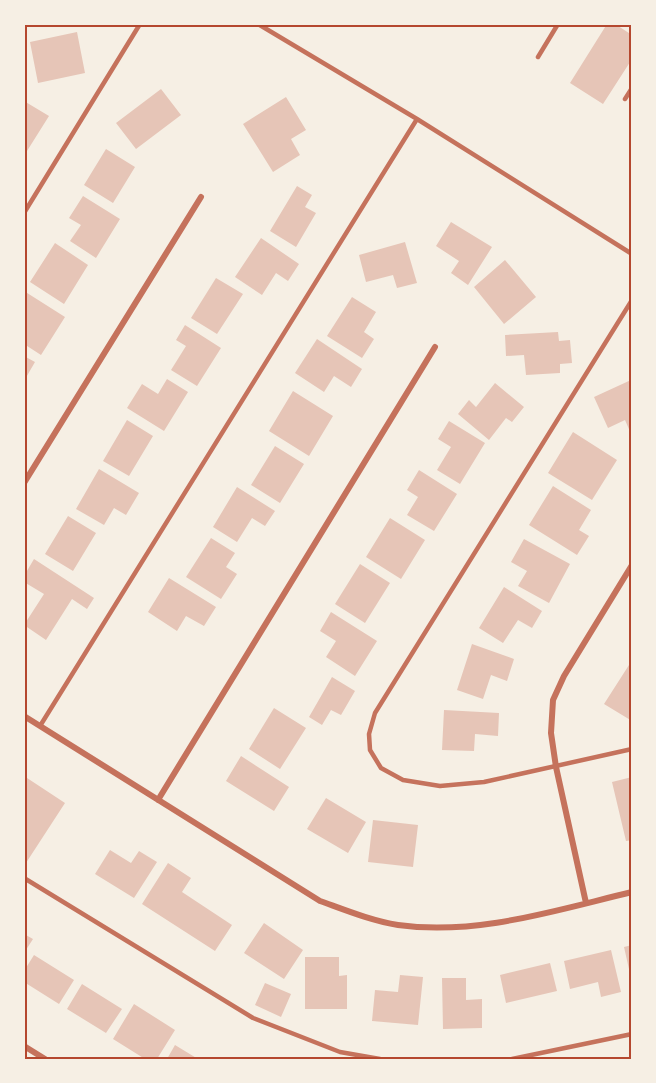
<svg xmlns="http://www.w3.org/2000/svg" width="656" height="1083" font-family="Manrope,sans-serif">
<style>
.building{fill:#e6c5b7}
.lines{fill:none;stroke-linecap:round;stroke-linejoin:round}
.service{stroke:#c5725c;stroke-width:4.5}
.minor{stroke:#c5725c;stroke-width:6}
.neatline{fill:none;stroke:#b5482f;stroke-width:2}
</style>
<rect width="100%" height="100%" fill="#f6efe4"/>
<!-- building -->
<path class="building" d="M 607,24 L 615,24 L 632,35 L 632,59 L 603,104 L 570,83 Z
M 77,32 L 85,73 L 38,83 L 30,42 Z
M 161,89 L 181,115 L 136,149 L 116,123 Z
M 286,97 L 306,130 L 291,139 L 300,155 L 273,172 L 243,124 Z
M 24,101 L 49,116 L 27,151 L 24,149 Z
M 106,149 L 135,167 L 113,203 L 84,185 Z
M 297,186 L 312,195 L 305,207 L 316,213 L 296,247 L 270,231 Z
M 83,196 L 120,219 L 96,258 L 70,241 L 81,225 L 69,218 Z
M 451,222 L 492,247 L 468,285 L 451,273 L 459,261 L 436,246 Z
M 261,238 L 299,264 L 288,281 L 276,273 L 262,295 L 235,277 Z
M 405,242 L 417,283 L 397,288 L 393,275 L 366,282 L 359,255 Z
M 55,243 L 88,265 L 64,304 L 30,282 Z
M 505,260 L 536,297 L 504,324 L 474,287 Z
M 216,278 L 243,294 L 217,334 L 191,318 Z
M 24,291 L 65,317 L 41,355 L 24,344 L 26,320 Z
M 352,297 L 376,312 L 364,332 L 374,339 L 362,358 L 327,336 Z
M 185,325 L 221,348 L 197,386 L 171,370 L 186,346 L 176,340 Z
M 558,332 L 559,341 L 570,340 L 572,363 L 560,364 L 560,373 L 526,375 L 524,355 L 506,356 L 505,335 Z
M 317,339 L 362,369 L 351,387 L 334,376 L 324,392 L 295,373 Z
M 24,356 L 35,362 L 24,381 Z
M 167,379 L 188,392 L 164,431 L 127,408 L 142,384 L 158,394 Z
M 631,380 L 632,382 L 632,436 L 625,420 L 608,428 L 594,397 Z
M 495,383 L 524,407 L 512,422 L 506,418 L 489,440 L 458,414 L 469,400 L 476,407 Z
M 293,391 L 333,416 L 309,456 L 269,431 Z
M 127,420 L 153,436 L 129,476 L 103,461 Z
M 449,421 L 485,443 L 460,484 L 437,470 L 451,447 L 438,439 Z
M 573,432 L 617,460 L 592,500 L 548,473 Z
M 275,446 L 304,464 L 280,503 L 251,485 Z
M 99,469 L 139,493 L 126,515 L 114,508 L 104,525 L 76,509 Z
M 419,470 L 457,494 L 434,531 L 407,515 L 418,497 L 407,490 Z
M 553,486 L 591,510 L 579,530 L 589,536 L 577,555 L 529,525 Z
M 237,487 L 275,511 L 265,526 L 252,518 L 237,542 L 213,527 Z
M 68,516 L 96,533 L 73,571 L 45,554 Z
M 390,518 L 425,540 L 401,579 L 366,557 Z
M 211,538 L 235,553 L 226,567 L 237,574 L 221,599 L 186,577 Z
M 524,539 L 570,564 L 549,603 L 518,586 L 527,571 L 511,562 Z
M 34,559 L 94,598 L 87,609 L 72,599 L 46,640 L 24,625 L 44,594 L 24,582 L 24,576 Z
M 360,564 L 390,583 L 365,623 L 335,604 Z
M 169,578 L 216,607 L 204,626 L 186,616 L 177,631 L 148,612 Z
M 504,587 L 542,611 L 532,628 L 518,620 L 503,643 L 479,628 Z
M 331,612 L 377,641 L 355,676 L 326,657 L 336,641 L 320,631 Z
M 472,644 L 514,659 L 507,681 L 491,675 L 483,699 L 457,690 Z
M 629,665 L 632,667 L 632,721 L 604,704 Z
M 332,677 L 355,691 L 341,715 L 331,710 L 322,725 L 309,717 Z
M 274,708 L 306,728 L 280,769 L 249,749 Z
M 444,710 L 499,713 L 498,736 L 475,734 L 474,751 L 442,750 Z
M 241,756 L 289,787 L 274,811 L 226,781 Z
M 24,776 L 65,803 L 24,866 L 25,819 Z
M 632,777 L 632,840 L 626,841 L 612,782 Z
M 326,798 L 366,822 L 348,853 L 307,829 Z
M 373,820 L 418,825 L 413,867 L 368,862 Z
M 110,850 L 131,863 L 139,851 L 157,862 L 134,898 L 95,874 Z
M 168,863 L 191,878 L 182,892 L 232,925 L 215,951 L 142,904 Z
M 264,923 L 303,950 L 284,979 L 244,953 Z
M 24,934 L 33,939 L 24,953 Z
M 632,945 L 632,978 L 631,978 L 624,947 Z
M 611,950 L 621,992 L 601,997 L 598,982 L 570,989 L 564,961 Z
M 34,955 L 74,980 L 59,1004 L 24,982 L 24,971 Z
M 305,957 L 339,957 L 339,976 L 347,975 L 347,1009 L 305,1009 Z
M 550,963 L 557,991 L 506,1003 L 500,975 Z
M 400,975 L 423,977 L 418,1025 L 372,1021 L 375,990 L 398,992 Z
M 442,978 L 466,978 L 466,1000 L 482,999 L 482,1028 L 443,1029 Z
M 265,983 L 291,994 L 281,1017 L 255,1005 Z
M 82,984 L 122,1009 L 106,1033 L 67,1009 Z
M 134,1004 L 175,1030 L 157,1059 L 145,1059 L 113,1039 Z
M 175,1045 L 198,1059 L 167,1059 Z"/>
<g class="lines">
<!-- service -->
<path class="service" d="M 258,24 L 417,119 L 632,254
M 538,57 L 558,24
M 625,99 L 632,88
M 24,213 L 140,24
M 632,300 L 375,713 L 369,734 L 370,750 L 381,768 L 403,780 L 440,786 L 484,782 L 632,749
M 40,726 L 417,119
M 24,878 L 253,1018 L 340,1052 L 380,1059
M 512,1059 L 632,1034"/>
<!-- minor -->
<path class="minor" d="M 24,483 L 201,197
M 24,716 L 320,901 C 345,910 372,921 398,925 C 477,936 556,910 632,892
M 158,800 L 435,347
M 586,903 L 556,767 L 551,733 L 553,700 L 564,676 L 632,565
M 24,1046 L 45,1059"/>
</g>
<!-- border -->
<rect width="656" height="1083" fill="none" stroke="#f6efe4" stroke-width="51"/>
<rect x="26" y="26" width="604" height="1032" class="neatline"/>
</svg>
